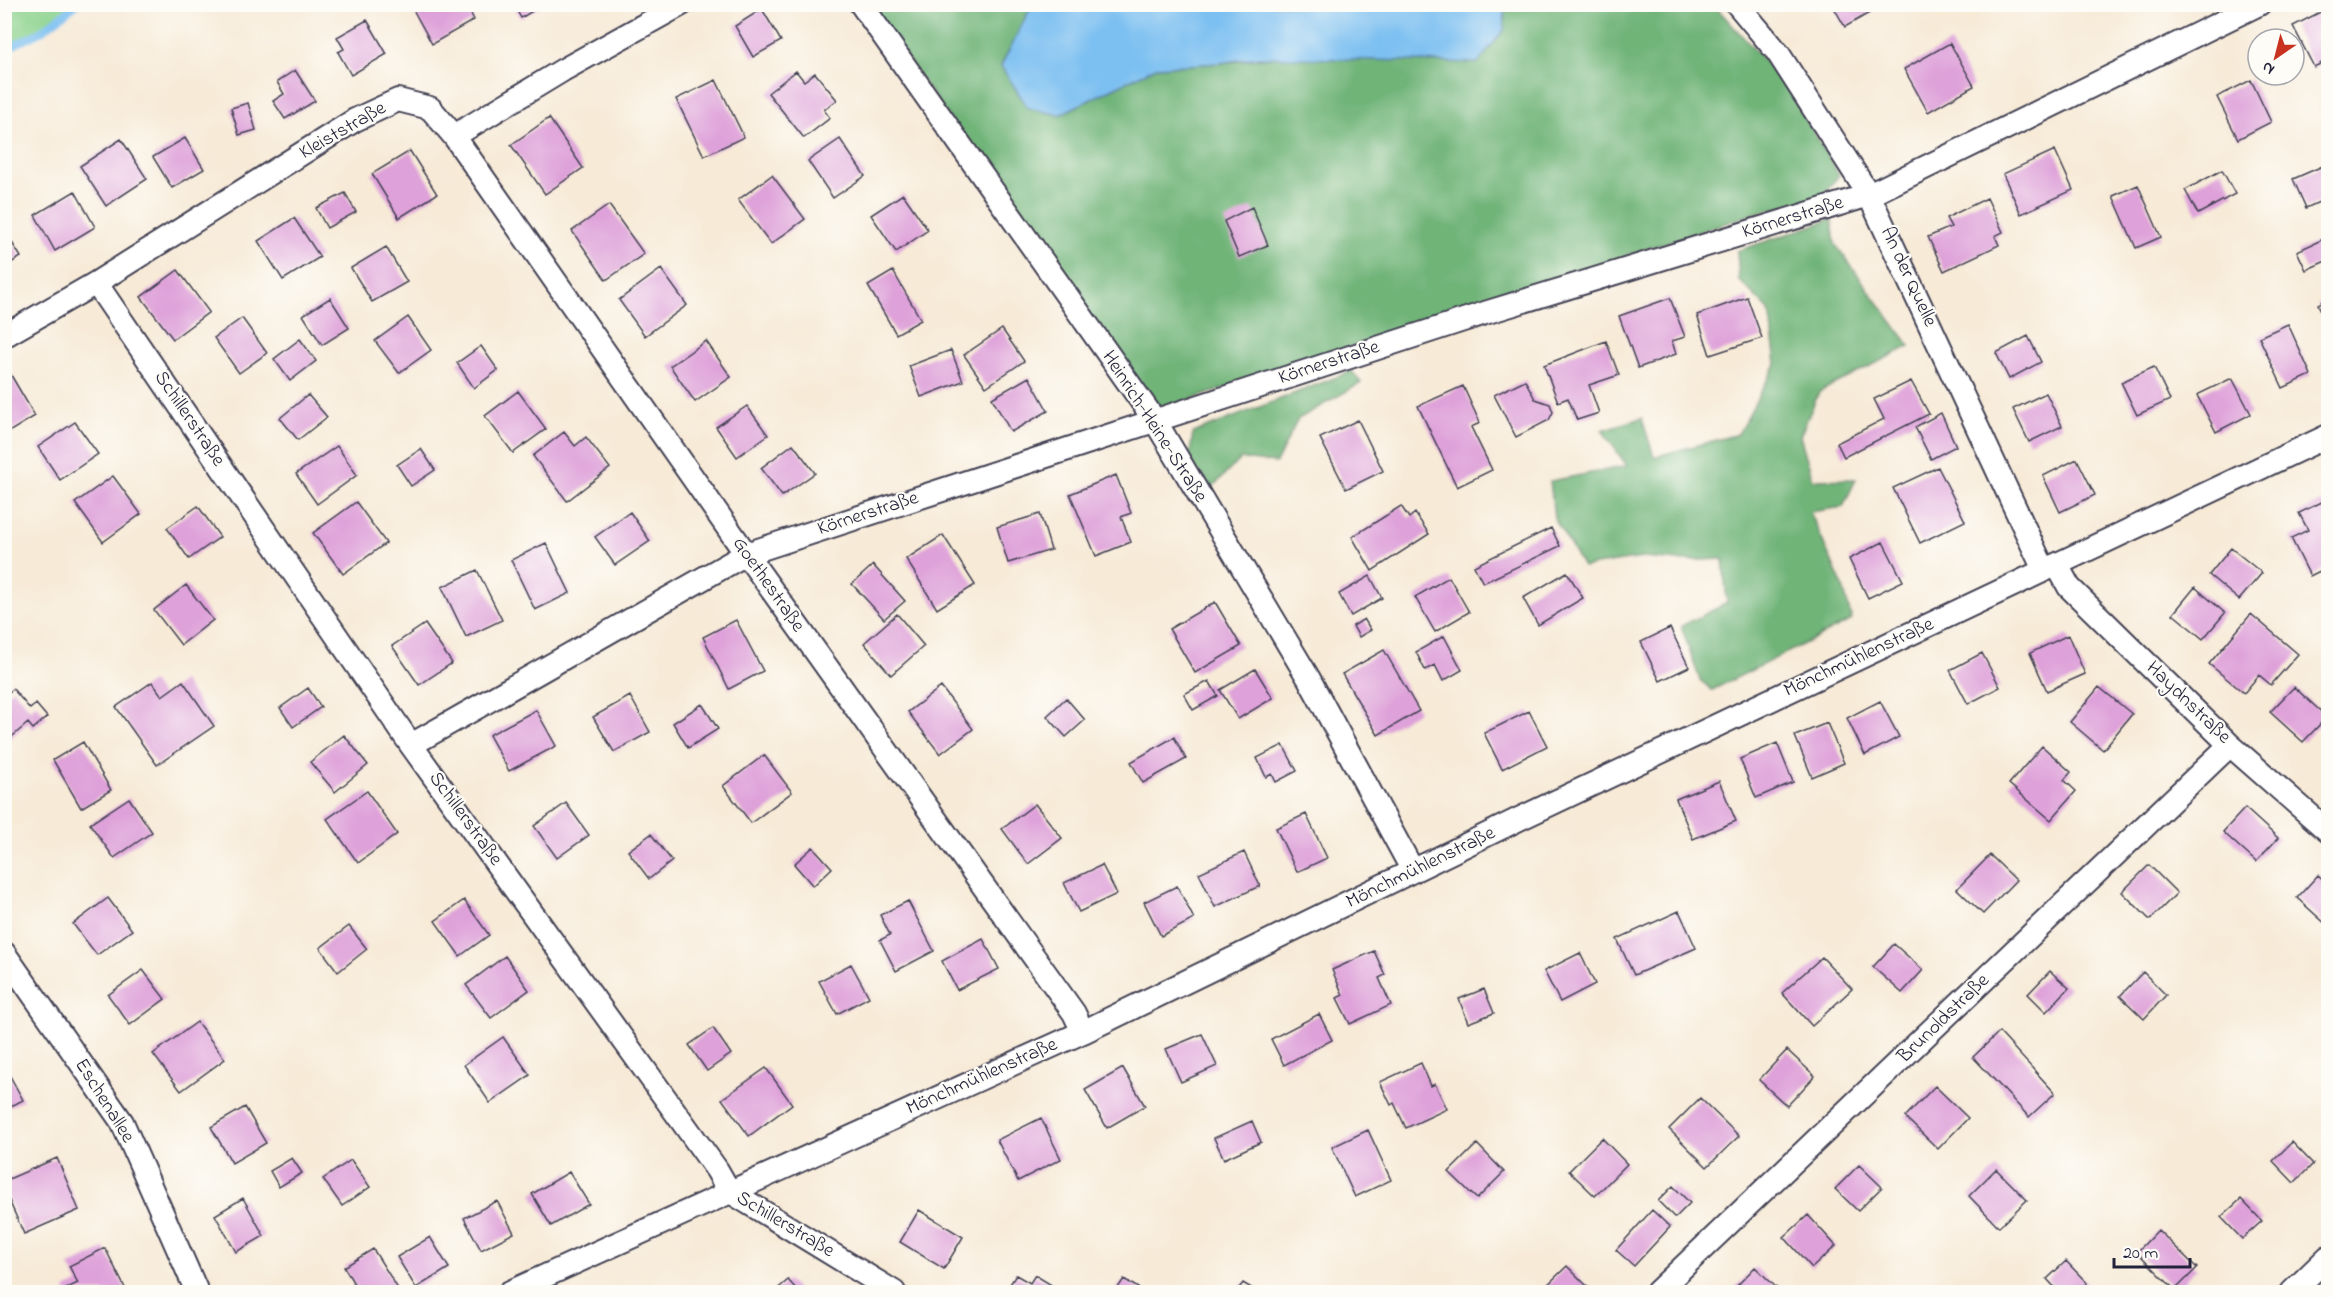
<svg xmlns="http://www.w3.org/2000/svg" width="2333" height="1297" font-family="'Indie Flower',sans-serif">
<style>
.green{fill:#8bd28c;stroke:#567a64;stroke-width:1.5}
.forest{fill:#70b478;stroke:#496b5a;stroke-width:1.5}
.water{fill:#7bbff1;stroke:#4e7096;stroke-width:1.5}
.lines{fill:none;stroke-linecap:round;stroke-linejoin:round}
.stream{stroke:#7bbff1;stroke-width:8}
.building{fill:#dea1d9}
.minor-casing{stroke:#424052;stroke-width:26}
.minor{stroke:#fff;stroke-width:22}
.labels{text-anchor:middle;dominant-baseline:central;stroke-width:4.5;stroke-linejoin:round;paint-order:stroke}
.street-label{font-size:20px;fill:#22223b;stroke:#fdfcf7}
</style>
<rect width="100%" height="100%" fill="#fdfcf7"/>
<filter id="ink" filterUnits="userSpaceOnUse"><feTurbulence type="fractalNoise" baseFrequency=".0167" numOctaves="2"/><feDisplacementMap in="SourceGraphic" scale="12" xChannelSelector="R" yChannelSelector="G"/><feConvolveMatrix kernelMatrix="1 2 1 2 8 2 1 2 1" color-interpolation-filters="sRGB"/></filter>
<filter id="wash" filterUnits="userSpaceOnUse"><feTurbulence type="fractalNoise" baseFrequency=".008" numOctaves="4" result="noise"/><feDisplacementMap in="SourceGraphic" scale="24" xChannelSelector="R" yChannelSelector="G"/><feGaussianBlur stdDeviation="1.35" result="paint"/><feColorMatrix in="noise" values="0 0 0 0 0 0 0 0 0 0 0 0 0 0 0 0 0 1.4 0 .05"/><feComposite in="paint" operator="in"/></filter>
<g filter="url(#wash)">
<rect width="100%" height="100%" fill="#f7ead7"/>
<!-- green -->
<path class="green" d="M 5,4 L 77,4 L 77,5 L 40,32 L 5,50 Z"/>
<!-- forest -->
<path class="forest" d="M 869,5 L 905,5 L 910,10 L 923,12 L 934,5 L 1032,5 L 1001,66 L 1059,115 L 1156,67 L 1220,63 L 1504,30 L 1505,5 L 1714,5 L 1784,82 L 1839,175 L 1823,196 L 1753,214 L 1156,411 Z
M 1832,219 L 1835,244 L 1910,346 L 1819,392 L 1800,436 L 1813,480 L 1856,479 L 1843,507 L 1810,512 L 1843,587 L 1852,620 L 1712,690 L 1700,680 L 1681,626 L 1727,603 L 1723,559 L 1680,561 L 1642,558 L 1583,567 L 1554,518 L 1550,481 L 1627,466 L 1602,430 L 1642,418 L 1654,457 L 1738,434 L 1776,364 L 1769,310 L 1739,280 L 1737,251 Z
M 1352,371 L 1361,383 L 1298,419 L 1276,463 L 1241,459 L 1211,488 L 1189,459 L 1193,433 Z"/>
<!-- water -->
<path class="water" d="M 1032,5 L 1032,4 L 1505,5 L 1504,30 L 1478,63 L 1259,57 L 1220,63 L 1156,67 L 1059,115 L 1028,108 L 1001,66 Z"/>
<g class="lines">
<!-- stream -->
<path class="stream" d="M 4,50 L 40,32 L 77,4"/>
</g>
<g id="blocks">
<!-- building -->
<path class="building" d="M 410,4 L 466,4 L 474,20 L 432,44 Z
M 513,4 L 544,4 L 521,18 Z
M 1832,4 L 1885,4 L 1845,27 Z
M 2328,8 L 2328,60 L 2314,67 L 2293,26 Z
M 762,9 L 781,41 L 753,57 L 735,26 Z
M 367,20 L 387,54 L 351,75 L 338,52 L 344,49 L 337,37 Z
M 1950,43 L 1974,86 L 1928,112 L 1904,69 Z
M 295,70 L 315,101 L 285,119 L 273,101 L 284,94 L 277,82 Z
M 796,71 L 804,81 L 815,73 L 837,100 L 824,110 L 830,118 L 804,138 L 768,93 Z
M 716,80 L 744,137 L 704,156 L 676,99 Z
M 2251,80 L 2271,122 L 2238,139 L 2217,97 Z
M 248,103 L 256,130 L 239,135 L 231,108 Z
M 549,118 L 583,168 L 545,194 L 511,145 Z
M 185,138 L 204,169 L 172,188 L 153,157 Z
M 121,139 L 147,179 L 106,206 L 80,166 Z
M 840,139 L 865,176 L 833,198 L 808,161 Z
M 2055,150 L 2073,190 L 2021,214 L 2003,174 Z
M 410,151 L 437,194 L 399,218 L 372,174 Z
M 2325,165 L 2328,173 L 2328,198 L 2306,208 L 2293,179 Z
M 2222,170 L 2235,194 L 2198,214 L 2185,190 Z
M 772,175 L 805,219 L 771,244 L 738,200 Z
M 2138,185 L 2161,237 L 2136,248 L 2113,196 Z
M 75,191 L 95,227 L 55,251 L 35,215 Z
M 345,193 L 356,212 L 327,228 L 316,208 Z
M 903,194 L 928,230 L 896,252 L 871,215 Z
M 1987,198 L 2003,232 L 1995,236 L 1999,245 L 1944,271 L 1928,237 L 1951,227 L 1946,218 Z
M 609,205 L 644,254 L 606,280 L 572,231 Z
M 1252,207 L 1268,245 L 1239,257 L 1224,221 Z
M 294,218 L 320,257 L 283,280 L 258,241 Z
M 4,230 L 21,257 L 4,267 Z
M 2328,237 L 2328,260 L 2306,270 L 2297,251 Z
M 386,247 L 407,282 L 372,302 L 351,268 Z
M 661,269 L 687,305 L 645,336 L 619,300 Z
M 178,270 L 209,312 L 173,339 L 141,297 Z
M 893,271 L 921,320 L 896,334 L 868,286 Z
M 1747,297 L 1762,338 L 1710,355 L 1697,315 Z
M 330,298 L 349,328 L 322,345 L 303,315 Z
M 1670,298 L 1685,337 L 1672,341 L 1676,354 L 1638,368 L 1619,316 Z
M 2328,299 L 2328,326 L 2318,304 Z
M 408,317 L 431,350 L 399,373 L 375,341 Z
M 242,318 L 267,353 L 239,373 L 214,338 Z
M 2288,324 L 2311,375 L 2283,388 L 2259,337 Z
M 1002,329 L 1024,361 L 986,387 L 964,355 Z
M 2028,336 L 2041,362 L 2009,379 L 1996,353 Z
M 300,339 L 316,361 L 290,381 L 274,359 Z
M 706,341 L 731,377 L 695,402 L 670,366 Z
M 1606,341 L 1619,375 L 1589,385 L 1599,413 L 1577,420 L 1568,398 L 1558,402 L 1544,365 Z
M 481,346 L 498,370 L 474,388 L 457,363 Z
M 951,350 L 963,381 L 921,397 L 909,366 Z
M 2154,367 L 2170,400 L 2137,415 L 2121,382 Z
M 8,370 L 35,416 L 4,435 L 4,372 Z
M 1029,377 L 1048,411 L 1011,432 L 992,398 Z
M 2232,378 L 2251,414 L 2216,432 L 2197,395 Z
M 1525,380 L 1535,399 L 1550,404 L 1553,412 L 1549,420 L 1516,437 L 1494,395 Z
M 1911,381 L 1929,414 L 1844,457 L 1837,443 L 1884,419 L 1874,399 Z
M 1463,386 L 1480,423 L 1471,427 L 1492,470 L 1457,487 L 1418,406 Z
M 518,391 L 546,429 L 513,453 L 485,416 Z
M 2046,393 L 2062,426 L 2029,442 L 2013,409 Z
M 308,395 L 327,417 L 298,440 L 280,418 Z
M 747,406 L 768,435 L 737,457 L 716,427 Z
M 1941,413 L 1956,446 L 1931,459 L 1915,427 Z
M 1358,420 L 1383,471 L 1346,489 L 1320,438 Z
M 75,422 L 98,454 L 60,480 L 38,447 Z
M 564,432 L 575,446 L 586,437 L 610,468 L 567,501 L 533,456 Z
M 793,444 L 815,473 L 782,496 L 761,468 Z
M 337,446 L 357,475 L 317,504 L 296,474 Z
M 421,449 L 435,470 L 411,486 L 397,465 Z
M 2077,459 L 2095,495 L 2060,512 L 2043,476 Z
M 1938,467 L 1965,521 L 1920,543 L 1893,488 Z
M 1116,475 L 1131,513 L 1121,517 L 1131,542 L 1096,556 L 1070,494 Z
M 113,476 L 141,514 L 103,542 L 75,503 Z
M 2328,499 L 2328,567 L 2310,576 L 2291,538 L 2308,530 L 2299,513 Z
M 356,502 L 386,543 L 343,574 L 313,533 Z
M 198,506 L 220,537 L 189,559 L 167,528 Z
M 1401,506 L 1409,518 L 1415,513 L 1429,534 L 1372,571 L 1352,537 Z
M 630,512 L 650,541 L 615,565 L 595,537 Z
M 1040,514 L 1051,550 L 1008,563 L 997,527 Z
M 1551,528 L 1560,546 L 1483,583 L 1474,566 Z
M 943,535 L 975,585 L 937,609 L 906,559 Z
M 1883,542 L 1903,581 L 1868,598 L 1849,559 Z
M 546,543 L 570,593 L 535,610 L 511,560 Z
M 2231,548 L 2262,573 L 2239,600 L 2209,575 Z
M 873,565 L 905,601 L 884,619 L 852,584 Z
M 477,570 L 502,620 L 466,637 L 442,587 Z
M 1567,572 L 1583,598 L 1538,625 L 1523,598 Z
M 1370,576 L 1382,598 L 1351,616 L 1339,594 Z
M 1449,577 L 1469,612 L 1435,632 L 1415,597 Z
M 186,585 L 213,620 L 181,645 L 154,610 Z
M 2195,587 L 2225,613 L 2203,639 L 2173,614 Z
M 1215,602 L 1241,646 L 1195,673 L 1169,629 Z
M 897,614 L 924,646 L 891,675 L 864,643 Z
M 2251,614 L 2298,654 L 2271,685 L 2259,675 L 2244,693 L 2209,664 Z
M 1364,619 L 1371,630 L 1359,637 L 1353,626 Z
M 736,620 L 763,671 L 729,689 L 703,637 Z
M 425,624 L 452,663 L 419,685 L 392,646 Z
M 1670,628 L 1689,667 L 1660,681 L 1641,642 Z
M 2068,635 L 2085,674 L 2047,691 L 2030,653 Z
M 1444,636 L 1462,670 L 1443,681 L 1435,665 L 1425,670 L 1416,652 Z
M 1384,650 L 1419,711 L 1378,735 L 1342,674 Z
M 1982,653 L 2000,687 L 1968,704 L 1950,670 Z
M 1255,669 L 1273,698 L 1238,719 L 1220,690 Z
M 183,681 L 214,726 L 157,765 L 116,707 L 152,682 L 162,696 Z
M 1209,681 L 1218,696 L 1193,710 L 1184,694 Z
M 941,687 L 973,729 L 940,754 L 908,712 Z
M 2099,687 L 2132,714 L 2103,750 L 2070,722 Z
M 2294,687 L 2327,717 L 2303,742 L 2270,712 Z
M 308,688 L 321,707 L 293,727 L 280,708 Z
M 13,689 L 30,709 L 36,704 L 47,717 L 33,729 L 28,723 L 7,741 L 4,696 Z
M 630,696 L 650,732 L 614,752 L 593,717 Z
M 1066,698 L 1085,720 L 1066,737 L 1047,716 Z
M 1880,701 L 1899,737 L 1865,755 L 1847,718 Z
M 702,704 L 718,729 L 688,748 L 673,723 Z
M 536,710 L 556,746 L 509,771 L 489,735 Z
M 1529,711 L 1547,746 L 1502,769 L 1484,733 Z
M 1827,723 L 1844,763 L 1812,777 L 1795,736 Z
M 344,735 L 368,765 L 335,792 L 310,762 Z
M 1174,737 L 1186,759 L 1143,783 L 1131,762 Z
M 83,742 L 111,790 L 81,808 L 53,760 Z
M 1777,743 L 1793,782 L 1756,798 L 1740,759 Z
M 1283,745 L 1297,771 L 1276,782 L 1272,774 L 1266,777 L 1257,758 Z
M 2042,746 L 2071,772 L 2064,780 L 2076,791 L 2051,820 L 2009,784 Z
M 764,755 L 792,792 L 751,823 L 723,786 Z
M 1719,781 L 1736,821 L 1693,839 L 1676,799 Z
M 367,791 L 397,834 L 358,863 L 327,819 Z
M 129,798 L 152,832 L 114,858 L 90,824 Z
M 566,803 L 589,835 L 557,858 L 534,826 Z
M 1035,804 L 1062,838 L 1028,864 L 1002,829 Z
M 2245,808 L 2278,838 L 2256,862 L 2223,832 Z
M 1306,814 L 1327,858 L 1297,872 L 1276,828 Z
M 651,834 L 672,861 L 649,879 L 628,851 Z
M 813,847 L 832,868 L 813,886 L 794,864 Z
M 1244,852 L 1260,886 L 1215,907 L 1199,873 Z
M 1990,855 L 2016,880 L 1983,914 L 1957,889 Z
M 1102,865 L 1117,894 L 1079,912 L 1064,883 Z
M 2149,865 L 2177,893 L 2150,920 L 2122,892 Z
M 2318,875 L 2328,884 L 2328,926 L 2297,898 Z
M 1177,886 L 1194,919 L 1161,936 L 1144,902 Z
M 108,898 L 132,930 L 97,955 L 73,924 Z
M 464,900 L 489,935 L 460,956 L 435,921 Z
M 908,901 L 934,951 L 896,971 L 880,940 L 890,935 L 880,915 Z
M 1679,911 L 1696,948 L 1634,975 L 1617,939 Z
M 349,926 L 367,949 L 338,972 L 320,948 Z
M 983,939 L 999,969 L 957,990 L 942,961 Z
M 1894,944 L 1923,970 L 1902,993 L 1873,967 Z
M 1374,951 L 1385,975 L 1379,978 L 1391,1005 L 1350,1024 L 1337,998 L 1343,995 L 1332,970 Z
M 1580,953 L 1595,984 L 1560,1002 L 1544,971 Z
M 505,956 L 529,990 L 491,1018 L 466,985 Z
M 1822,957 L 1852,989 L 1812,1026 L 1782,993 Z
M 851,964 L 869,997 L 837,1014 L 819,981 Z
M 143,970 L 165,999 L 130,1025 L 108,995 Z
M 2050,971 L 2069,988 L 2046,1012 L 2028,994 Z
M 2143,972 L 2166,995 L 2144,1019 L 2120,996 Z
M 1484,989 L 1494,1013 L 1468,1023 L 1459,999 Z
M 1319,1014 L 1332,1040 L 1284,1065 L 1271,1039 Z
M 197,1022 L 225,1059 L 181,1091 L 153,1054 Z
M 713,1028 L 731,1054 L 707,1071 L 689,1045 Z
M 1999,1032 L 2055,1093 L 2029,1117 L 1973,1057 Z
M 1202,1034 L 1217,1066 L 1181,1082 L 1166,1049 Z
M 503,1037 L 530,1075 L 490,1103 L 464,1065 Z
M 1787,1050 L 1815,1076 L 1787,1106 L 1759,1080 Z
M 1421,1063 L 1431,1086 L 1435,1084 L 1447,1109 L 1406,1128 L 1394,1103 L 1391,1105 L 1380,1082 Z
M 4,1065 L 23,1100 L 4,1110 Z
M 766,1068 L 792,1104 L 749,1136 L 722,1099 Z
M 1123,1068 L 1145,1106 L 1107,1128 L 1085,1090 Z
M 1935,1086 L 1968,1118 L 1938,1149 L 1905,1117 Z
M 1700,1098 L 1739,1136 L 1707,1167 L 1669,1129 Z
M 245,1107 L 266,1143 L 232,1163 L 211,1127 Z
M 1041,1118 L 1061,1159 L 1018,1181 L 997,1140 Z
M 1252,1121 L 1261,1142 L 1224,1159 L 1214,1138 Z
M 1368,1130 L 1391,1180 L 1355,1197 L 1332,1147 Z
M 1602,1138 L 1627,1164 L 1595,1196 L 1569,1171 Z
M 2292,1142 L 2313,1164 L 2294,1183 L 2273,1161 Z
M 1477,1144 L 1504,1172 L 1477,1199 L 1449,1172 Z
M 57,1158 L 79,1210 L 24,1234 L 4,1189 L 4,1181 Z
M 292,1158 L 302,1173 L 279,1187 L 270,1171 Z
M 351,1160 L 370,1187 L 342,1206 L 323,1179 Z
M 1859,1165 L 1882,1187 L 1858,1211 L 1835,1189 Z
M 1996,1169 L 2027,1200 L 1999,1227 L 1969,1196 Z
M 569,1172 L 589,1204 L 551,1226 L 532,1194 Z
M 1673,1186 L 1690,1203 L 1675,1218 L 1658,1201 Z
M 243,1198 L 264,1236 L 236,1252 L 215,1215 Z
M 2241,1199 L 2262,1221 L 2242,1239 L 2221,1217 Z
M 497,1201 L 514,1233 L 481,1250 L 464,1218 Z
M 919,1210 L 963,1237 L 944,1269 L 900,1242 Z
M 1652,1210 L 1670,1227 L 1634,1266 L 1616,1250 Z
M 1808,1215 L 1836,1246 L 1812,1268 L 1784,1237 Z
M 2158,1230 L 2197,1268 L 2175,1290 L 2137,1252 Z
M 430,1237 L 449,1268 L 416,1288 L 397,1257 Z
M 105,1248 L 127,1292 L 66,1292 L 65,1289 L 78,1283 L 69,1266 Z
M 373,1249 L 400,1292 L 359,1292 L 344,1267 Z
M 2066,1261 L 2087,1283 L 2077,1292 L 2059,1292 L 2047,1279 Z
M 1567,1266 L 1593,1292 L 1540,1292 Z
M 1755,1267 L 1781,1292 L 1731,1292 Z
M 1016,1275 L 1030,1283 L 1035,1275 L 1063,1292 L 1005,1292 Z
M 1124,1279 L 1144,1292 L 1115,1292 Z
M 788,1280 L 799,1292 L 774,1292 Z
M 1243,1283 L 1258,1292 L 1236,1292 Z"/>
</g>
</g>
<g filter="url(#ink)">
<use href="#blocks" fill-opacity="0" stroke="#424052" stroke-width="1.5"/>
<g class="lines">
<defs>
<path id="minor" d="M 861,4 L 1154,419 L 1309,679 L 1413,871
M 1737,4 L 1778,53 L 1869,195 L 2044,570
M 454,136 L 746,554 L 1074,1013 L 1083,1032
M 96,283 L 411,745 L 717,1170 L 729,1191 L 894,1292
M 4,336 L 96,283 L 355,120 L 398,100 L 430,108 L 454,136 L 563,70 L 682,4
M 2057,565 L 2069,587 L 2230,745 L 2328,831
M 411,745 L 746,554 L 1488,312 L 1869,195 L 2259,4
M 4,953 L 122,1122 L 197,1292
M 510,1292 L 1083,1032 L 1519,819 L 2328,436
M 1657,1292 L 2230,745
M 2292,1292 L 2328,1257"/>
</defs>
<!-- minor casing -->
<use href="#minor" class="minor-casing"/>
<!-- minor -->
<use href="#minor" class="minor"/>
</g>
</g>
<g class="labels">
<!-- street labels -->
<g class="street-label">
<text transform="translate(343 131) rotate(-30)">Kleiststraße</text>
<text transform="translate(1793 218) rotate(-17)">Körnerstraße</text>
<text transform="translate(1908 277) rotate(65)">An der Quelle</text>
<text transform="translate(1329 363) rotate(-18)">Körnerstraße</text>
<text transform="translate(189 419) rotate(56)">Schillerstraße</text>
<text transform="translate(1154 427) rotate(57)">Heinrich-Heine-Straße</text>
<text transform="translate(868 514) rotate(-18)">Körnerstraße</text>
<text transform="translate(768 585) rotate(55)">Goethestraße</text>
<text transform="translate(1859 658) rotate(-25)">Mönchmühlenstraße</text>
<text transform="translate(2188 703) rotate(44)">Haydnstraße</text>
<text transform="translate(465 819) rotate(54)">Schillerstraße</text>
<text transform="translate(1421 868) rotate(-26)">Mönchmühlenstraße</text>
<text transform="translate(1944 1019) rotate(-44)">Brunoldstraße</text>
<text transform="translate(982 1077) rotate(-24)">Mönchmühlenstraße</text>
<text transform="translate(104 1101) rotate(58)">Eschenallee</text>
<text transform="translate(785 1225) rotate(31)">Schillerstraße</text>
</g>
</g>
<!-- margin -->
<rect width="2333" height="1297" fill="none" stroke="#fdfcf7" stroke-width="24"/>
<!-- north arrow -->
<g transform="translate(2276 57) rotate(215)"><circle r="28" fill="#fdfcf7" stroke="#a5a5ac" stroke-width="1.5"/>
<path d="M0-4.5L10 22L0 15L-10 22Z" fill="#c8321e"/>
<text y="-9" font-size="16" font-weight="bold" text-anchor="middle" fill="#22223b">N</text>
</g>
<!-- scale -->
<path d="M2114 1258v9h76v-9" fill="none" stroke="#22223b" stroke-width="3"/>
<text x="2123" y="1258" font-size="18" fill="#22223b" stroke="#fdfcf7" stroke-width="4.5" paint-order="stroke">20 m</text>
</svg>
